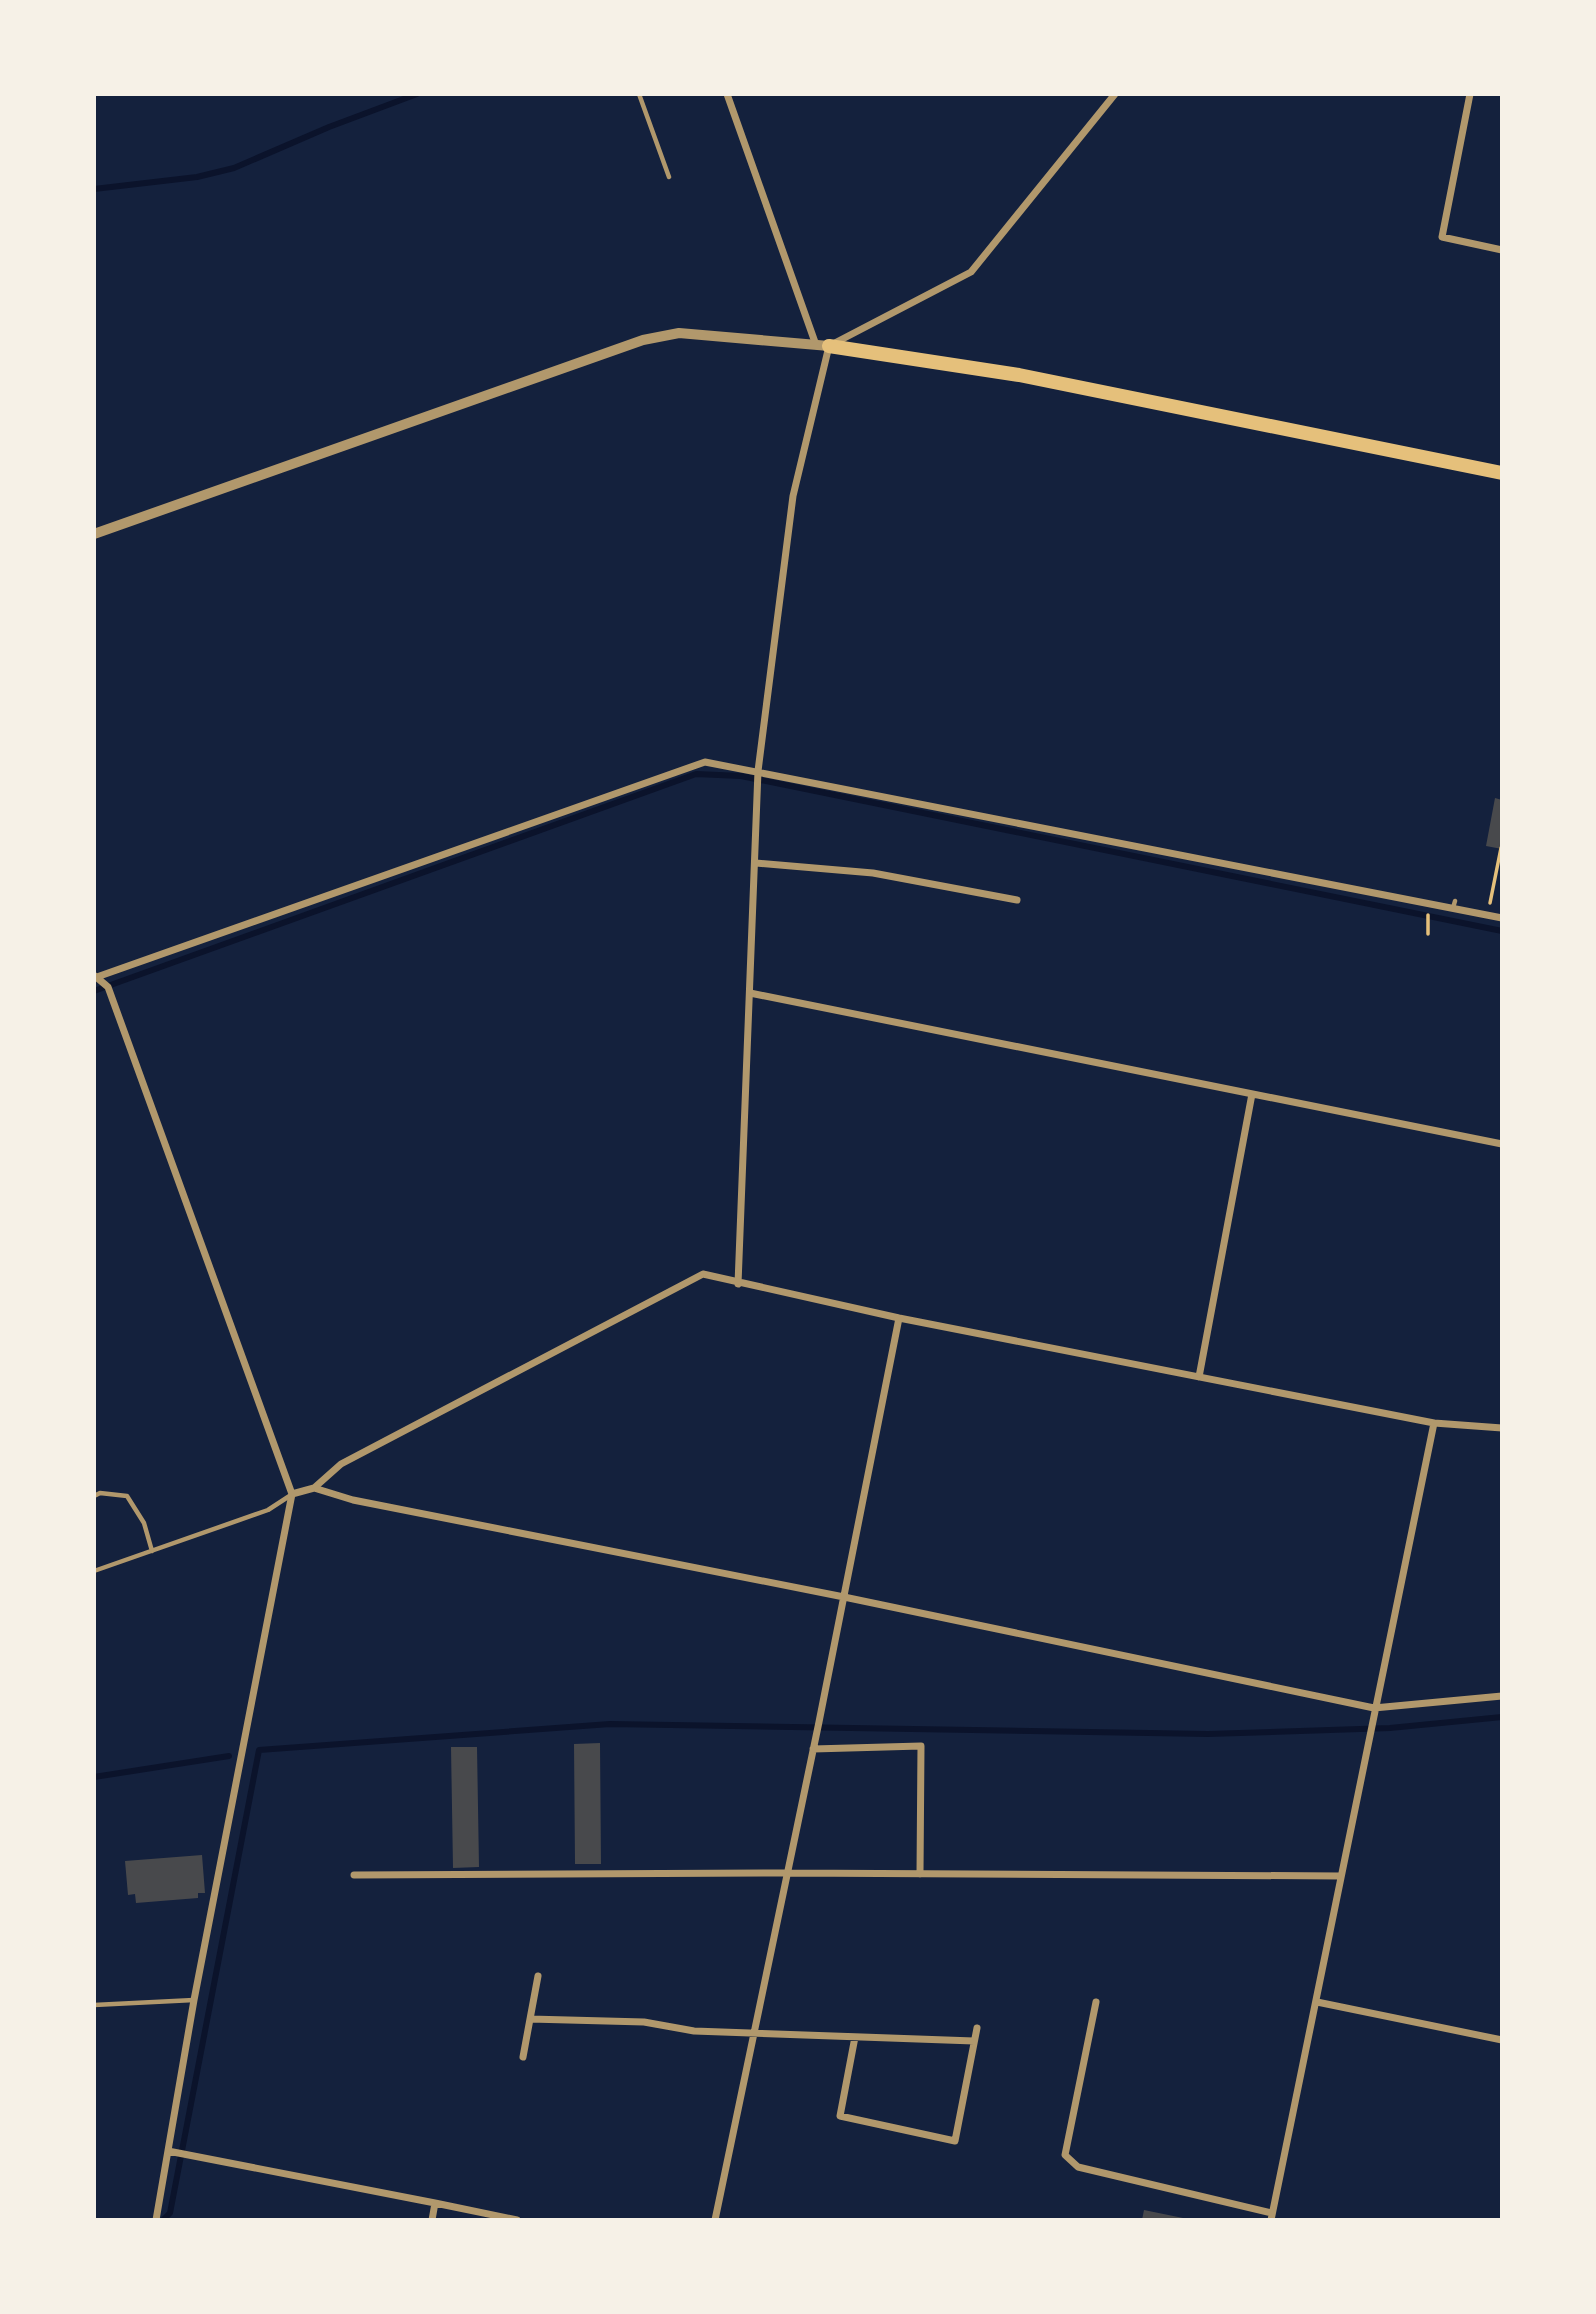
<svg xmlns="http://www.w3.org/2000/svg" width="1596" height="2314" font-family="Georgia,serif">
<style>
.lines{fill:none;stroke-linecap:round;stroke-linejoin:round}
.stream{stroke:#0b132b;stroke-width:6}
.building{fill:#48494c}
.path{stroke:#e5c07b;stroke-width:3.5}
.service{stroke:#b1986c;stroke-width:4.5}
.minor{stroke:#b1986c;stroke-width:7}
.tertiary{stroke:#b1986c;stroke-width:10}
.primary{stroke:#e5c07b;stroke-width:14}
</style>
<rect width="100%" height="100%" fill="#14213d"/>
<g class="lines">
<!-- stream -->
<path class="stream" d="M 94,189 L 197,177 L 234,168 L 329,127 L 417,94
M 94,991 L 696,774 L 741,776 L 1502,931
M 94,1777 L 229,1756
M 163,2220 L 170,2213 L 259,1750 L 610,1724 L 1208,1734 L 1390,1728 L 1502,1717"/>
</g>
<!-- building -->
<path class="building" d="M 1495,798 L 1502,800 L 1502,849 L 1486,846 Z
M 600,1743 L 601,1864 L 575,1864 L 574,1744 Z
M 451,1747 L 477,1747 L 479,1867 L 453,1868 Z
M 202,1855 L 205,1893 L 198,1893 L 198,1898 L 136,1903 L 135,1894 L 128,1895 L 125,1861 Z
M 1144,2210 L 1183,2218 L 1183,2220 L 1142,2220 Z"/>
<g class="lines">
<!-- path -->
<path class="path" d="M 1490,903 L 1501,848
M 1428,934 L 1428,915"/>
<!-- service -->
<path class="service" d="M 639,94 L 669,177
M 1453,908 L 1455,901
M 94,1496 L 100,1493 L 127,1496 L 144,1523 L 152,1551
M 94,1571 L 268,1510 L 291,1495
M 94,2005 L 194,2000"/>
<!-- minor -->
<path class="minor" d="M 727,94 L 816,345
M 1470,94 L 1442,237 L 1502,250
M 756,863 L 873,873 L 1017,900
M 95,976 L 108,987 L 292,1494 L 194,2000 L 156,2220
M 94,978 L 705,762 L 1502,918
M 750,993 L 1502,1144
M 738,1284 L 758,771 L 793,496 L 829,346 L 971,272 L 1115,94
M 1199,1377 L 1252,1094
M 314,1488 L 353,1500 L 844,1597 L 1374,1708 L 1502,1696
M 292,1494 L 314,1488 L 341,1464 L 703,1274 L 899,1318 L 1434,1423 L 1502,1428
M 813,1749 L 921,1746 L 920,1874
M 354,1875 L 787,1873 L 1341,1876
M 538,1976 L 530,2019 L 644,2022 L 694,2031 L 974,2041
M 1096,2002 L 1065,2155 L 1078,2167 L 1272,2213
M 1317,2002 L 1502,2040
M 855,2037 L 840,2116 L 955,2141 L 977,2028
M 523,2057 L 530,2019
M 168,2151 L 435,2203
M 432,2220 L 435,2203 L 517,2220
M 715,2220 L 819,1722 L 899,1318
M 1271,2220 L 1434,1423"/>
<!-- tertiary -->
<path class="tertiary" d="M 94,534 L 643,340 L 679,333 L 829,346"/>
<!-- primary -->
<path class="primary" d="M 829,346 L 1019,375 L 1502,473"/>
</g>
<!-- border -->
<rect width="1596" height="2314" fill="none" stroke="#f6f1e7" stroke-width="192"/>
</svg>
